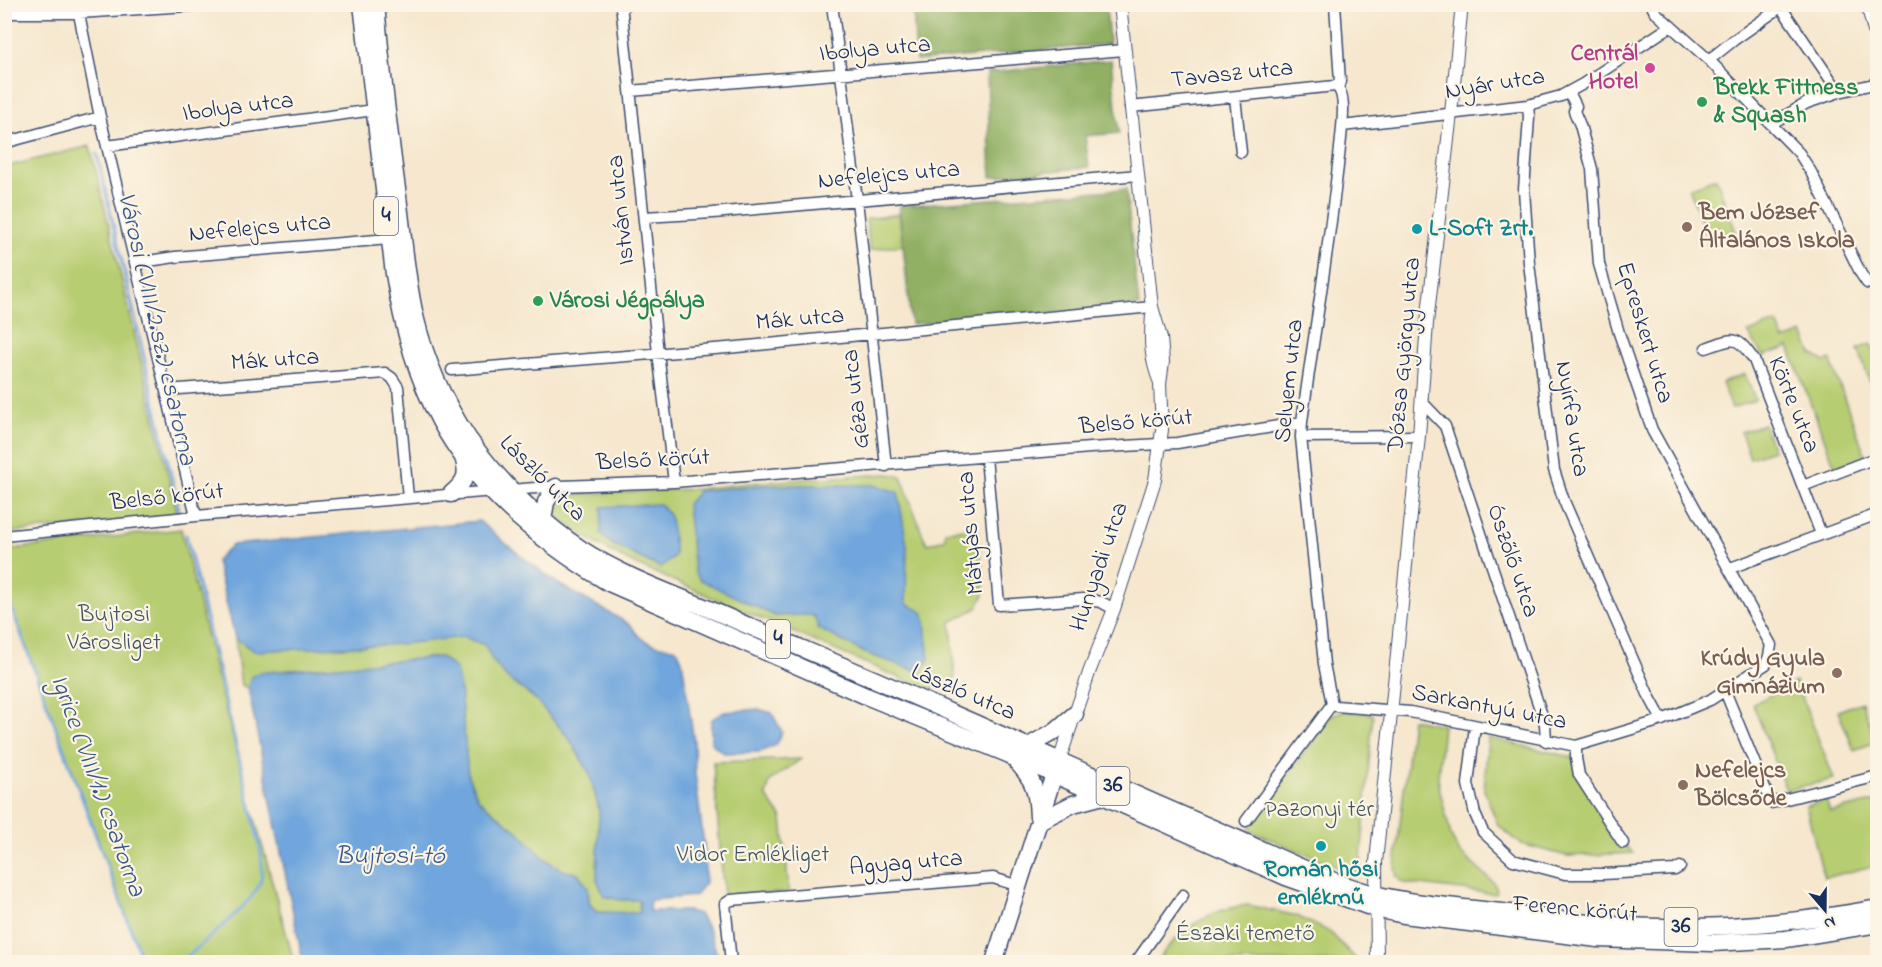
<svg xmlns="http://www.w3.org/2000/svg" width="1882" height="967" font-family="'Indie Flower',sans-serif">
<style>
.green{fill:#b7cd72;stroke:#697e68;stroke-width:1.5}
.forest{fill:#91b064;stroke:#567061;stroke-width:1.5}
.water{fill:#6fa6dd;stroke:#456a9e;stroke-width:1.5}
.lines{fill:none;stroke-linecap:round;stroke-linejoin:round}
.stream{stroke:#6fa6dd;stroke-width:3}
.minor-casing{stroke:#3c4b6f;stroke-width:13}
.tertiary-casing{stroke:#3c4b6f;stroke-width:14}
.primary-casing{stroke:#3c4b6f;stroke-width:19}
.minor{stroke:#fff;stroke-width:10}
.tertiary{stroke:#fff;stroke-width:12}
.primary{stroke:#fff;stroke-width:16}
.hotel-dot{fill:#d1479c;stroke:#fcf5e5;stroke-width:2}
.leisure-dot{fill:#2e9e5b;stroke:#fcf5e5;stroke-width:2}
.education-dot{fill:#8d6e63;stroke:#fcf5e5;stroke-width:2}
.culture-dot{fill:#0f9aa8;stroke:#fcf5e5;stroke-width:2}
.labels{text-anchor:middle;dominant-baseline:central;stroke-width:4.5;stroke-linejoin:round;paint-order:stroke}
.shield{fill:#fcf5e5;stroke:#5e6a86;stroke-width:1.5}
.shield-label{font-size:22px;font-weight:bold;fill:#1b2f5e}
.street-label{font-size:24px;fill:#1b2f5e;stroke:#fcf5e5}
.hotel-label{font-size:24px;font-weight:bold;fill:#b23c85;stroke:#fcf5e5;text-anchor:end}
.leisure-label{font-size:24px;font-weight:bold;fill:#27864d;stroke:#fcf5e5;text-anchor:start}
.education-label{font-size:24px;font-weight:bold;fill:#785e54;stroke:#fcf5e5;text-anchor:start}
.culture-label{font-size:24px;font-weight:bold;fill:#0d838f;stroke:#fcf5e5;text-anchor:start}
.park-label{font-size:24px;fill:#425663;stroke:#fcf5e5}
.water-label{font-size:26px;font-style:italic;fill:#38598a;stroke:#fcf5e5}
</style>
<rect width="100%" height="100%" fill="#fcf5e5"/>
<filter id="ink" filterUnits="userSpaceOnUse"><feTurbulence type="fractalNoise" baseFrequency=".0167" numOctaves="2"/><feDisplacementMap in="SourceGraphic" scale="12" xChannelSelector="R" yChannelSelector="G"/><feConvolveMatrix kernelMatrix="1 2 1 2 8 2 1 2 1" color-interpolation-filters="sRGB"/></filter>
<filter id="wash" filterUnits="userSpaceOnUse"><feTurbulence type="fractalNoise" baseFrequency=".008" numOctaves="4" result="noise"/><feDisplacementMap in="SourceGraphic" scale="24" xChannelSelector="R" yChannelSelector="G"/><feGaussianBlur stdDeviation="1.35" result="paint"/><feColorMatrix in="noise" values="0 0 0 0 0 0 0 0 0 0 0 0 0 0 0 0 0 1.4 0 .05"/><feComposite in="paint" operator="in"/></filter>
<g filter="url(#wash)">
<rect width="100%" height="100%" fill="#f6e7ce"/>
<!-- green -->
<path class="green" d="M 90,146 L 178,516 L 5,533 L 4,167 Z
M 1716,178 L 1736,232 L 1709,243 L 1689,188 Z
M 899,214 L 903,245 L 870,250 L 866,219 Z
M 1777,323 L 1784,340 L 1803,333 L 1812,354 L 1825,362 L 1830,359 L 1866,457 L 1835,467 L 1789,347 L 1763,356 L 1748,333 Z
M 1871,344 L 1877,361 L 1877,402 L 1858,349 Z
M 1745,374 L 1755,400 L 1732,408 L 1722,383 Z
M 1764,424 L 1773,450 L 1750,458 L 1741,432 Z
M 888,474 L 901,476 L 924,538 L 928,544 L 945,539 L 945,531 L 977,528 L 980,557 L 983,571 L 984,595 L 977,608 L 951,622 L 955,678 L 928,690 L 639,566 C 622,558 563,527 556,513 C 553,508 557,500 558,495 L 695,489 L 761,482 Z
M 181,529 L 221,694 L 294,962 L 143,962 L 5,590 L 5,550 Z
M 463,637 L 485,645 L 507,678 L 534,698 L 569,738 L 590,774 L 599,810 L 597,879 L 604,896 L 621,900 L 639,900 L 640,914 L 597,912 L 589,903 L 588,888 L 578,873 L 564,871 L 544,859 L 523,836 L 478,799 L 468,776 L 460,689 L 456,669 L 440,657 L 258,673 L 251,677 L 248,688 L 241,685 L 235,638 L 254,651 Z
M 1796,682 L 1834,779 L 1786,790 L 1753,704 Z
M 1862,702 L 1876,742 L 1854,750 L 1838,711 Z
M 1342,711 L 1373,714 L 1360,871 L 1350,872 L 1248,830 L 1332,715 Z
M 1412,719 L 1443,725 L 1438,778 L 1440,791 L 1451,836 L 1459,852 L 1494,883 L 1497,891 L 1496,894 L 1404,883 C 1397,880 1396,875 1395,867 Z
M 1488,738 L 1576,758 L 1623,843 L 1633,853 L 1567,856 L 1521,844 L 1498,825 L 1484,790 Z
M 801,759 L 770,781 L 766,796 L 782,818 L 789,892 L 724,897 L 713,762 Z
M 1826,800 L 1830,812 L 1877,801 L 1877,865 L 1824,878 L 1806,806 Z
M 1248,905 L 1297,916 L 1330,932 L 1356,959 L 1357,962 L 1156,962 C 1181,929 1206,910 1248,905 Z"/>
<!-- forest -->
<path class="forest" d="M 913,5 L 1106,5 L 1109,44 L 916,61 Z
M 1111,60 L 1119,133 L 1085,136 L 1089,167 L 991,177 L 987,73 Z
M 1126,189 L 1139,306 L 911,324 L 899,206 Z"/>
<!-- water -->
<path class="water" d="M 762,485 L 874,485 L 898,492 L 907,546 L 906,603 L 924,613 L 929,660 L 920,672 L 865,653 L 819,629 L 814,616 L 808,615 L 775,616 L 700,580 L 694,571 L 687,504 L 698,491 Z
M 660,504 L 670,516 L 675,555 L 661,568 L 611,544 L 601,534 L 602,507 Z
M 479,521 L 521,556 L 560,585 L 631,625 C 641,645 657,645 677,649 L 682,660 L 694,742 L 695,774 L 705,853 L 705,883 L 695,896 L 650,900 L 649,911 L 689,911 L 699,914 L 709,931 L 720,962 L 303,962 L 248,688 L 251,677 L 258,673 L 440,657 L 456,669 L 460,689 L 468,776 L 478,799 L 523,836 L 545,859 L 564,871 L 578,873 L 588,888 L 589,903 L 596,912 L 640,913 L 639,900 L 621,900 L 604,896 L 597,879 L 599,810 L 590,774 L 569,738 L 534,698 L 507,678 L 492,660 L 485,645 L 463,637 L 402,644 L 254,651 L 235,638 L 216,561 L 232,545 Z
M 758,709 L 772,713 L 782,732 L 776,745 L 760,752 L 724,753 L 711,743 L 711,720 L 724,712 Z"/>
<g class="lines">
<!-- stream -->
<path class="stream" d="M 97,154 L 180,513
M 4,588 L 143,962
M 181,962 C 197,948 258,899 261,880 C 265,858 256,833 252,812 L 186,535"/>
</g>
</g>
<g filter="url(#ink)">
<g class="lines">
<defs>
<path id="minor" d="M 77,4 L 100,117 L 196,516
M 621,4 L 658,353 L 674,482
M 832,4 L 857,200 L 886,466
M 1651,4 L 1655,12 L 1709,60 L 1799,153 L 1811,172 L 1861,274 L 1867,283 L 1878,285
M 4,13 L 79,13 L 218,4
M 1709,60 L 1734,40 L 1781,7 L 1839,92
M 630,91 L 1124,50
M 1235,97 L 1241,152
M 1528,105 L 1529,117 L 1524,190 L 1529,263 L 1554,470 L 1564,501 L 1648,694 L 1662,720
M 1130,107 L 1335,86 L 1338,88
M 1771,124 L 1807,103 L 1839,92 L 1878,83
M 1342,126 L 1528,105 L 1561,96 L 1583,84 L 1671,26
M 4,143 L 100,117
M 107,146 L 374,110
M 644,217 L 713,213 L 1138,175
M 135,263 L 175,257 L 389,239
M 1706,348 C 1734,338 1736,334 1754,360 L 1821,534
M 452,370 L 727,348 L 1152,307
M 167,390 L 385,373 L 392,378 L 398,387 L 408,498
M 1422,402 L 1445,426 L 1545,724 L 1546,741
M 1301,437 L 1419,436
M 986,457 L 999,605 L 1084,599 L 1101,602 L 1114,609
M 1803,486 L 1878,457
M 510,490 L 561,486 L 674,482 L 1090,448 L 1177,443 L 1302,422
M 4,536 L 196,516 L 494,491
M 1730,570 L 1733,567 L 1878,514
M 1725,691 L 1771,803 L 1878,776
M 1332,704 L 1336,706 L 1410,712 L 1576,746 L 1662,720 L 1710,700 L 1766,664 L 1769,656 L 1771,645 L 1652,430 L 1619,333 L 1599,264 L 1592,169 L 1580,125 L 1574,111 L 1576,106 L 1569,92
M 1332,704 L 1324,664 L 1301,437 L 1302,422 C 1315,324 1333,226 1342,128 C 1343,117 1345,96 1338,88 L 1340,82 L 1335,4
M 1475,726 L 1468,784 L 1475,814 L 1483,832 L 1513,860 L 1565,874 L 1603,874 L 1675,870 L 1680,867
M 1576,746 L 1576,758 L 1579,775 L 1623,843
M 1246,821 L 1332,704
M 731,962 L 725,904 L 731,900 L 993,878 L 1019,886
M 1136,962 L 1183,895"/>
<path id="tertiary" d="M 620,4 L 622,8
M 1867,4 L 1878,47
M 1152,315 C 1150,341 1150,358 1160,383
M 1059,761 L 1090,670 L 1114,609 L 1155,480 L 1162,430 L 1160,384 L 1163,362 L 1161,338 L 1152,307 L 1120,4
M 1377,962 L 1376,862 L 1419,436 L 1427,323 L 1451,113 L 1462,4"/>
<path id="primary" d="M 362,4 L 394,274 C 402,324 416,376 440,421 C 478,491 542,543 609,583 L 866,696 L 1010,755 L 1286,877 L 1376,909 L 1404,915 L 1598,939 L 1712,943 L 1786,939 L 1878,924
M 376,4 C 381,64 388,123 396,182 C 403,228 405,275 416,320 C 426,361 445,403 468,438 C 498,480 538,520 581,549 C 622,576 671,593 716,612 C 795,646 875,679 954,714 C 1048,755 1141,798 1236,838 C 1281,858 1326,881 1374,894 C 1415,904 1460,907 1502,912 C 1535,916 1568,922 1601,924 C 1694,932 1786,925 1878,908
M 451,494 C 465,482 469,476 463,457
M 543,520 L 546,502 L 556,487
M 1027,747 L 1055,731 L 1075,714
M 1015,760 C 1034,780 1037,790 1038,817
M 1039,821 L 1073,804 L 1103,796
M 994,962 L 1057,765"/>
</defs>
<!-- minor casing -->
<use href="#minor" class="minor-casing"/>
<!-- tertiary casing -->
<use href="#tertiary" class="tertiary-casing"/>
<!-- primary casing -->
<use href="#primary" class="primary-casing"/>
<!-- minor -->
<use href="#minor" class="minor"/>
<!-- tertiary -->
<use href="#tertiary" class="tertiary"/>
<!-- primary -->
<use href="#primary" class="primary"/>
</g>
</g>
<!-- markers -->
<circle class="hotel-dot" cx="1650" cy="68" r="6"/>
<g class="leisure-dot">
<circle cx="1702" cy="102" r="6"/>
<circle cx="538" cy="301" r="6"/>
</g>
<g class="education-dot">
<circle cx="1687" cy="227" r="6"/>
<circle cx="1837" cy="673" r="6"/>
<circle cx="1683" cy="785" r="6"/>
</g>
<g class="culture-dot">
<circle cx="1417" cy="229" r="6"/>
<circle cx="1321" cy="846" r="6"/>
</g>
<g class="labels">
<!-- shield labels -->
<g class="shield">
<rect x="374" y="197" width="24" height="38" rx="4.5"/>
<rect x="766" y="620" width="24" height="38" rx="4.5"/>
<rect x="1096.5" y="767" width="33" height="38" rx="4.5"/>
<rect x="1664.5" y="908" width="33" height="38" rx="4.5"/>
</g>
<g class="shield-label">
<text x="386" y="216">4</text>
<text x="778" y="639">4</text>
<text x="1113" y="786">36</text>
<text x="1681" y="927">36</text>
</g>
<!-- street labels -->
<g class="street-label">
<text transform="translate(875 50) rotate(-5)">Ibolya utca</text>
<text transform="translate(1232 75) rotate(-6)">Tavasz utca</text>
<text transform="translate(1495 85) rotate(-9)">Nyár utca</text>
<text transform="translate(238 108) rotate(-7)">Ibolya utca</text>
<text transform="translate(889 176) rotate(-5)">Nefelejcs utca</text>
<text transform="translate(622 210) rotate(-96)">István utca</text>
<text transform="translate(260 229) rotate(-5)">Nefelejcs utca</text>
<text transform="translate(800 320) rotate(-5)">Mák utca</text>
<text transform="translate(1644 333) rotate(73)">Epreskert utca</text>
<text transform="translate(1405 355) rotate(-85)">Dózsa György utca</text>
<text transform="translate(275 361) rotate(-4)">Mák utca</text>
<text transform="translate(1290 381) rotate(-84)">Selyem utca</text>
<text transform="translate(857 399) rotate(-97)">Géza utca</text>
<text transform="translate(1793 405) rotate(68)">Körte utca</text>
<text transform="translate(1571 419) rotate(81)">Nyírfa utca</text>
<text transform="translate(1136 423) rotate(-5)">Belső körút</text>
<text transform="translate(653 461) rotate(-3)">Belső körút</text>
<text transform="translate(542 479) rotate(45)">László utca</text>
<text transform="translate(167 498) rotate(-6)">Belső körút</text>
<text transform="translate(972 533) rotate(-95)">Mátyás utca</text>
<text transform="translate(1512 561) rotate(71)">Ószőlő utca</text>
<text transform="translate(1100 567) rotate(-71)">Hunyadi utca</text>
<text transform="translate(963 693) rotate(23)">László utca</text>
<text transform="translate(1489 708) rotate(11)">Sarkantyú utca</text>
<text transform="translate(906 864) rotate(-5)">Agyag utca</text>
<text transform="translate(1575 910) rotate(5)">Ferenc körút</text>
</g>
<!-- hotel labels -->
<g class="hotel-label">
<text x="1638" y="54">Centrál<tspan x="1638" dy="28">Hotel</tspan></text>
</g>
<!-- leisure labels -->
<g class="leisure-label">
<text x="1714" y="88">Brekk Fittness<tspan x="1714" dy="28">&amp; Squash</tspan></text>
<text x="550" y="301">Városi Jégpálya</text>
</g>
<!-- education labels -->
<g class="education-label">
<text x="1699" y="213">Bem József<tspan x="1699" dy="28">Általános Iskola</tspan></text>
<text x="1825" y="659" text-anchor="end">Krúdy Gyula<tspan x="1825" dy="28">Gimnázium</tspan></text>
<text x="1695" y="771">Nefelejcs<tspan x="1695" dy="28">Bölcsőde</tspan></text>
</g>
<!-- culture labels -->
<g class="culture-label">
<text x="1429" y="229">L-Soft Zrt.</text>
<text x="1321" y="870" text-anchor="middle">Román hősi<tspan x="1321" dy="28">emlékmű</tspan></text>
</g>
<!-- park labels -->
<g class="park-label">
<text x="114" y="615">Bujtosi<tspan x="114" dy="28">Városliget</tspan></text>
<text x="1319" y="810">Pazonyi tér</text>
<text x="753" y="855">Vidor Emlékliget</text>
<text x="1245" y="934">Északi temető</text>
</g>
<!-- water labels -->
<g class="water-label">
<text transform="translate(156 329) rotate(77)">Városi (VIII/2.sz.) csatorna</text>
<text transform="translate(97 786) rotate(70)">Igrice (VIII/1.) csatorna</text>
<text x="390" y="857">Bujtosi-tó</text>
</g>
</g>
<!-- margin -->
<rect width="1882" height="967" fill="none" stroke="#fcf5e5" stroke-width="24"/>
<!-- north arrow -->
<g transform="translate(1825 910) rotate(160)" stroke="#fcf5e5" stroke-width="4.5" paint-order="stroke">
<path d="M0-4.5L10 22L0 15L-10 22Z" fill="#1b2f5e"/>
<text y="-9" font-size="16" font-weight="bold" text-anchor="middle" fill="#1b2f5e">N</text>
</g>
</svg>
